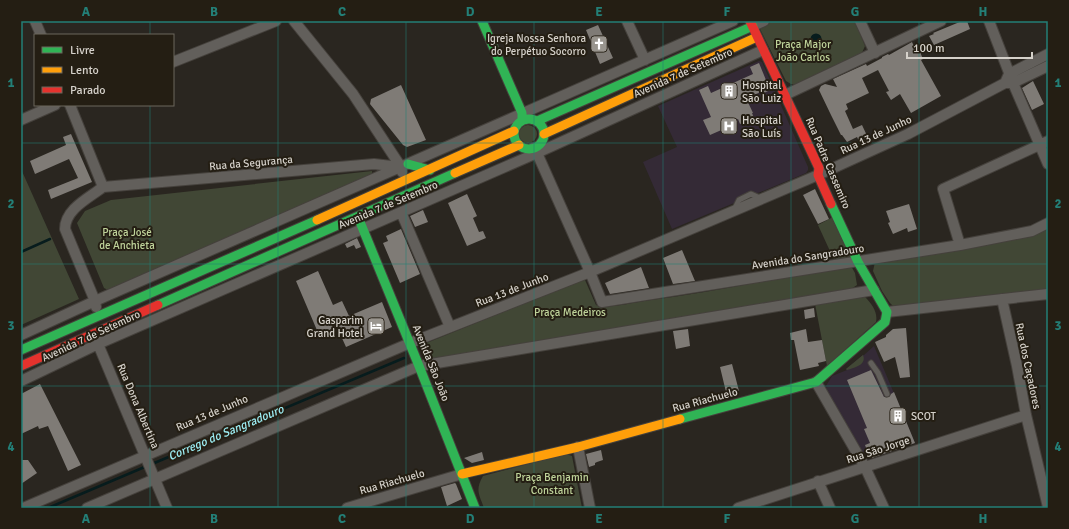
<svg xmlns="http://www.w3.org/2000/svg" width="1069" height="529" font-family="Signika,sans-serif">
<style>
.medical{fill:#342a36}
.green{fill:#414735}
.water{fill:#071c1d}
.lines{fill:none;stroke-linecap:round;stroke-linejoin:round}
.stream{stroke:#071c1d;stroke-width:2.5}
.building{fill:#7f7b76}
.lane-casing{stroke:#45413c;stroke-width:7}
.street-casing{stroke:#45413c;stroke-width:12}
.fast-casing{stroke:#45413c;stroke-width:11}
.slow-casing{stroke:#45413c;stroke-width:11}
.jam-casing{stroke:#45413c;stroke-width:11}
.lane{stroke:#625f5b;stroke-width:5}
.street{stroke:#625f5b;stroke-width:10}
.fast{stroke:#30b455;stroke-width:9}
.slow{stroke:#ff9f0a;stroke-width:9}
.jam{stroke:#e5322d;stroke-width:9}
.grid{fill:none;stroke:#237f77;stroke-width:1;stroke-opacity:0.55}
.labels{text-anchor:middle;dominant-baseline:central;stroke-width:4;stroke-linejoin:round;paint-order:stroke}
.poi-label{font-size:11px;fill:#d5d1ca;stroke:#241e13;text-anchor:start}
.park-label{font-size:11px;fill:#bfd39a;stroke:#241e13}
.street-label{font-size:11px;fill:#d5d1ca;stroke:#241e13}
.water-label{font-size:12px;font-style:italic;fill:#9cedf3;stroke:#241e13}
.neatline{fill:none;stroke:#237f77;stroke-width:1.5}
.grid-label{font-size:13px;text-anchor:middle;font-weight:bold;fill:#237f77}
</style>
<rect width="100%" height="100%" fill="#2a2620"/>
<!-- medical -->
<path class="medical" d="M 759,61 L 762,62 L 808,167 L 808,170 L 806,173 L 672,229 L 643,162 L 677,147 L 658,106 Z
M 874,346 L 915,443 L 868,459 L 866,458 L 827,392 L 826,386 L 832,376 L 847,370 L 846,369 L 863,355 L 864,355 Z"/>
<!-- green -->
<path class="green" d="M 773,21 L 855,21 L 865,46 L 861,55 L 799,85 L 791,84 L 786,81 L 760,29 L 761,26 Z
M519 134a9 9 0 1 1 18 0a9 9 0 1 1-18 0Z
M 21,169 L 79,299 L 21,325 Z
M 372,171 L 372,174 L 108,290 L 104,288 L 77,223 L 85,211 L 111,200 Z
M 833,217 L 850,255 L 848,259 L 835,262 L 818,225 Z
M 1048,228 L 1048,290 L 897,306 L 893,306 L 890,303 L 882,291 L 873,271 L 875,262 Z
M 851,266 L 855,273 L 857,285 L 848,291 L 428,360 L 423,355 L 424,344 L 582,280 L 585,280 L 596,305 C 607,309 632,303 644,301 C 714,292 782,277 851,266 Z
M 860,297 L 865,297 C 872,304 878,312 876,322 L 827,366 L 815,304 Z
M 863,355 C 867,365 855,367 847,370 L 846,369 Z
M 566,454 L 572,456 L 582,508 L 484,508 C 479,494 475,490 483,476 Z"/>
<!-- water -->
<path class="water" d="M810.5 39a5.5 5.5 0 1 1 11 0a5.5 5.5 0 1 1-11 0Z"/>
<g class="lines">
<!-- stream -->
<path class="stream" d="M 21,252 L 50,239
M 152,464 L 404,358
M 48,508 L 147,466"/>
</g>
<!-- building -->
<path class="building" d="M 962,21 L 967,21 L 970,29 L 934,45 L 929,36 L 934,34 L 933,33 Z
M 598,25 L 613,58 L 600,64 L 586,30 Z
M 912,42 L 917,53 L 920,52 L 923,59 L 921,60 L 941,96 L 911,113 L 900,94 L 891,100 L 886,92 L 889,91 L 878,70 L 862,78 L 869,93 L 846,104 L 848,109 L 845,111 L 853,129 L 862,125 L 869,140 L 861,145 L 857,137 L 847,142 L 842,135 L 841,135 L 831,115 L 819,90 L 821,86 L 825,84 L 837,87 L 833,79 L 866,64 L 867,66 L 882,58 L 882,57 L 888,54 L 889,55 Z
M 759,63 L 770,90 L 762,94 L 761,92 L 746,98 L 753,113 L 752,113 L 754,118 L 740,124 L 738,119 L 725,125 L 726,128 L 710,135 L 703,120 L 711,117 L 699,90 L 708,86 L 711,93 L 753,74 L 750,67 Z
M 1033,81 L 1044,104 L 1032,110 L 1022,88 Z
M 401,85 L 426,140 L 407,147 L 403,145 L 370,104 L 371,99 Z
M 71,134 L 92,182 L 51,199 L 48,190 L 78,178 L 69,159 L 35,174 L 30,161 L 66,145 L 63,137 Z
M 815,189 L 829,219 L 818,224 L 803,195 Z
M 467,194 L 477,216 L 473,218 L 479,232 L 483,231 L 486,238 L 467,246 L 448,203 Z
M 909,204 L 917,229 L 908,232 L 907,228 L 893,234 L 888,223 L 890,222 L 886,211 Z
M 423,210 L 428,222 L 415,227 L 410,216 Z
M 401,229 L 420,274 L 400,283 L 383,243 L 388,241 L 386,236 Z
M 357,238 L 361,247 L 356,249 L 354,245 L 347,248 L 345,244 Z
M 682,250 L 695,281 L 673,284 L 663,258 Z
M 641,267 L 649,288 L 610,294 L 605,283 Z
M 318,271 L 333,305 L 342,301 L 349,316 L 382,302 L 392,327 L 346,347 L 337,327 L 319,335 L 296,281 Z
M 814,308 L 815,317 L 805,319 L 804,310 Z
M 906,328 L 910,377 L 900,378 L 895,357 L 884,362 L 875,342 L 886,337 L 886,335 L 893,329 Z
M 688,329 L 690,346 L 676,349 L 673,331 Z
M 806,329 L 808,342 L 822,340 L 826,361 L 818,363 L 819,366 L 800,370 L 794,340 L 791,340 L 790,333 Z
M 732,364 L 739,391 L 737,391 L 734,396 L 725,398 L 723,392 L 726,392 L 720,367 Z
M 871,370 L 884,397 L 889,397 L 891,394 L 894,392 L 915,443 L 872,458 L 868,453 L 865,445 L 870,443 L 864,429 L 867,428 L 847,380 Z
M 40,384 L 81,465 L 68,471 L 48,426 L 39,429 L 38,426 L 21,434 L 21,394 Z
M 601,450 L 603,460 L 597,462 L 595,463 L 595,465 L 589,467 L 586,454 Z
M 482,452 L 484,460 L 472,463 L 464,458 Z
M 21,460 L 28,460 L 37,473 L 21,484 Z
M 455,483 L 456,484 L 462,499 L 447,506 L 441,487 Z"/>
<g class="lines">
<defs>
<path id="lane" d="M 734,210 L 739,200 L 751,194 L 762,199
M 871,363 L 878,373 L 887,394"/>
<path id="street" d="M 35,21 L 41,35
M 294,21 L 353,94 L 401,167 L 402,172
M 627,21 L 645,60
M 860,21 L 875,53
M 989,21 L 1013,83 L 1048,164
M 753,26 L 764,21
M 1048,54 L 1009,74 L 1005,83 L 1013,83 L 1048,66
M 173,62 L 276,21
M 785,95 L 941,21
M 70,105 L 103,187
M 21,120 L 55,105
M 533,148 L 537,153 L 590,272 L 602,302 L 960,245 L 1032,231 L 1048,223
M 103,187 L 374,164 L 400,167
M 401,212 L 450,327
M 960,245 L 943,189 L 1048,141
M 1002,299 L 1017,366 L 1026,415 L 1048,507
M 96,307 L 95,301 L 65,229 C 65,209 89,198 103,187
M 887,312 L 1048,294
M 21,335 L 95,301 L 733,21
M 98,338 L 98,344 L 167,508
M 21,381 L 98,344 L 537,153 L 763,50
M 816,382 L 865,467 L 884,508
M 578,447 L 590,508
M 818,481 L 830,508
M 23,508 L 410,343 L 590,272 L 818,175 L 908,134 L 1005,83
M 87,508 L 419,366 L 874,290
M 347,508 L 462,474
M 738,508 L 1026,415"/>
<path id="fast" d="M 482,21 L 522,113 L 522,120
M514 134a15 15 0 1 1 30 0a15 15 0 1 1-30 0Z
M 537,121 L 753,26
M 408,164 L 430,170
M 358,217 L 419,366 L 475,508
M 158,305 L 455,173
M 21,350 L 317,220
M 680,419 L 816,382 L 885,322 L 887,312 L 858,262 L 831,204"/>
<path id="slow" d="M 544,134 L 757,37
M 455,173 L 519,145
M 317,220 L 514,131
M 462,474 L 578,447 L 680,419"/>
<path id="jam" d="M 750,21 L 819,168 L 818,175 L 831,204
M 21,366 L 158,305"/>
</defs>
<!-- lane casing -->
<use href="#lane" class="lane-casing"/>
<!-- street casing -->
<use href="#street" class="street-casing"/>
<!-- fast casing -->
<use href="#fast" class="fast-casing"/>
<!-- slow casing -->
<use href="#slow" class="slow-casing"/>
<!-- jam casing -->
<use href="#jam" class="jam-casing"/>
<!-- lane -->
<use href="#lane" class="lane"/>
<!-- street -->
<use href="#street" class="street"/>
<!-- fast -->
<use href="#fast" class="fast"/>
<!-- slow -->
<use href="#slow" class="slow"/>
<!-- jam -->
<use href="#jam" class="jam"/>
</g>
<!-- grid -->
<path class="grid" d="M 150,21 L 150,35M 278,21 L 278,508M 406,21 L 406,508M 534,21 L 534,508M 663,21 L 663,508M 791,21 L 791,508M 919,21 L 919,508M 150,105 L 150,508M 21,143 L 1048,143M 21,264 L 1048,264M 21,386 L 1048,386"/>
<!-- icons -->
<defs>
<symbol id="church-square" viewBox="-11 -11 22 22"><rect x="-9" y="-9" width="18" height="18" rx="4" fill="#99958e" stroke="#241e13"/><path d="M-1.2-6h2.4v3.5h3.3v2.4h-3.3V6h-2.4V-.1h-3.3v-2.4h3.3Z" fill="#fff"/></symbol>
<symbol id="building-square" viewBox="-11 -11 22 22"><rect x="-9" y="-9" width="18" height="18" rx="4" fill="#99958e" stroke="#241e13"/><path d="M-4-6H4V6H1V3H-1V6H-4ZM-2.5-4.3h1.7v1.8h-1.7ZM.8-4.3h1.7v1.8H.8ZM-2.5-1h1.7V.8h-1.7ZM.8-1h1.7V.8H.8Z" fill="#fff"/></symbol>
<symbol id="hospital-square" viewBox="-11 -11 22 22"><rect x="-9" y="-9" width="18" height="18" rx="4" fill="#99958e" stroke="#241e13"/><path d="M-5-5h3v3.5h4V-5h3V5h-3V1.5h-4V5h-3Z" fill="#fff"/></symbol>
<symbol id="hotel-square" viewBox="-11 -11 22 22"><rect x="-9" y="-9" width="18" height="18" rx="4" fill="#99958e" stroke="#241e13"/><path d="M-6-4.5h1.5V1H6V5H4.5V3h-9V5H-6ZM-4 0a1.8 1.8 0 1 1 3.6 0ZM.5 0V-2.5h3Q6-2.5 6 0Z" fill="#fff"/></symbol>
</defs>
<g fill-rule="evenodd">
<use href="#church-square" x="589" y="34" width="20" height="20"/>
<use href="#building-square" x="719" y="81" width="20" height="20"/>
<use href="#hospital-square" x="719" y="116" width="20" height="20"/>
<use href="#hotel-square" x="366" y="316" width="20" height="20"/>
<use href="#building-square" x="888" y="406" width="20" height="20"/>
</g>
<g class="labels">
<!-- poi labels -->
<g class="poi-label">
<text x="586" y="38" text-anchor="end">Igreja Nossa Senhora<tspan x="586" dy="13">do Perpétuo Socorro</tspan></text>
<text x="742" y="85">Hospital<tspan x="742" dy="13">São Luiz</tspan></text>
<text x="742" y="120">Hospital<tspan x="742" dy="13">São Luís</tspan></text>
<text x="363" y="320" text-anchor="end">Gasparim<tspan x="363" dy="13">Grand Hotel</tspan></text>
<text x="911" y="416">SCOT</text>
</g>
<!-- park labels -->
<g class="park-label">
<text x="803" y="44">Praça Major<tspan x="803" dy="13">João Carlos</tspan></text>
<text x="127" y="232">Praça José<tspan x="127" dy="13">de Anchieta</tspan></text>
<text x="570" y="312">Praça Medeiros</text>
<text x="552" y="477">Praça Benjamin<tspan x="552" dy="13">Constant</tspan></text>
</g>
<!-- street labels -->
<g class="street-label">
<text transform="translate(683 73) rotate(-24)">Avenida 7 de Setembro</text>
<text transform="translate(876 135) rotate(-25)">Rua 13 de Junho</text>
<text transform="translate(251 163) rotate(-5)">Rua da Segurança</text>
<text transform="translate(828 163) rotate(67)">Rua Padre Cassemiro</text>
<text transform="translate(388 205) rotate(-23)">Avenida 7 de Setembro</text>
<text transform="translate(808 257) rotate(-9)">Avenida do Sangradouro</text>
<text transform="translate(512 290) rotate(-21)">Rua 13 de Junho</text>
<text transform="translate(91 336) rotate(-25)">Avenida 7 de Setembro</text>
<text transform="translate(431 363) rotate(68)">Avenida São João</text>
<text transform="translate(1028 366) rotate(78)">Rua dos Caçadores</text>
<text transform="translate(705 400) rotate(-15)">Rua Riachuelo</text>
<text transform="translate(138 406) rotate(67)">Rua Dona Albertina</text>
<text transform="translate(212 413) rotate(-23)">Rua 13 de Junho</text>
<text transform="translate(878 450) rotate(-18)">Rua São Jorge</text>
<text transform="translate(392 482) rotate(-16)">Rua Riachuelo</text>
</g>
<!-- water labels -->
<g class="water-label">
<text transform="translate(226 433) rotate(-23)">Corrego do Sangradouro</text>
</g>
</g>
<!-- border -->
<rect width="1069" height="529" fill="none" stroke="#241e13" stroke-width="44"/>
<!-- legend -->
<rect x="34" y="34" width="140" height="72" fill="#241e13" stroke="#6b665c"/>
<rect x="42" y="47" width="20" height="6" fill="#30b455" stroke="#6b665c"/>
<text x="70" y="54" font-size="12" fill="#d5d1ca">Livre</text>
<rect x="42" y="67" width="20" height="6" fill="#ff9f0a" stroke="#6b665c"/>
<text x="70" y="74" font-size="12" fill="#d5d1ca">Lento</text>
<rect x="42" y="87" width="20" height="6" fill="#e5322d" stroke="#6b665c"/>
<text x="70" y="94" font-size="12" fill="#d5d1ca">Parado</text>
<!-- scale -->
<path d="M907 52v6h125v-6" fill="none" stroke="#d5d1ca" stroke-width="2"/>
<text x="913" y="52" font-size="12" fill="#d5d1ca" stroke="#241e13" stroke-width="3" paint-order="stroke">100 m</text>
<rect x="22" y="22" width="1025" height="485" class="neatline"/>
<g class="grid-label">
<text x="86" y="16">A</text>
<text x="214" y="16">B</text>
<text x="342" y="16">C</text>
<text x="470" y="16">D</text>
<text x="599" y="16">E</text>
<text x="727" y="16">F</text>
<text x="855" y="16">G</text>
<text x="983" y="16">H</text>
<text x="11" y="87">1</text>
<text x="1058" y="87">1</text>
<text x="11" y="208">2</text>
<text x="1058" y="208">2</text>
<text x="11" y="330">3</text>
<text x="1058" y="330">3</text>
<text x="11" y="451">4</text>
<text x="1058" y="451">4</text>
<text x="86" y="523">A</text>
<text x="214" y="523">B</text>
<text x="342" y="523">C</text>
<text x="470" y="523">D</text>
<text x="599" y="523">E</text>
<text x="727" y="523">F</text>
<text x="855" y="523">G</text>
<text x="983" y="523">H</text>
</g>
</svg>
